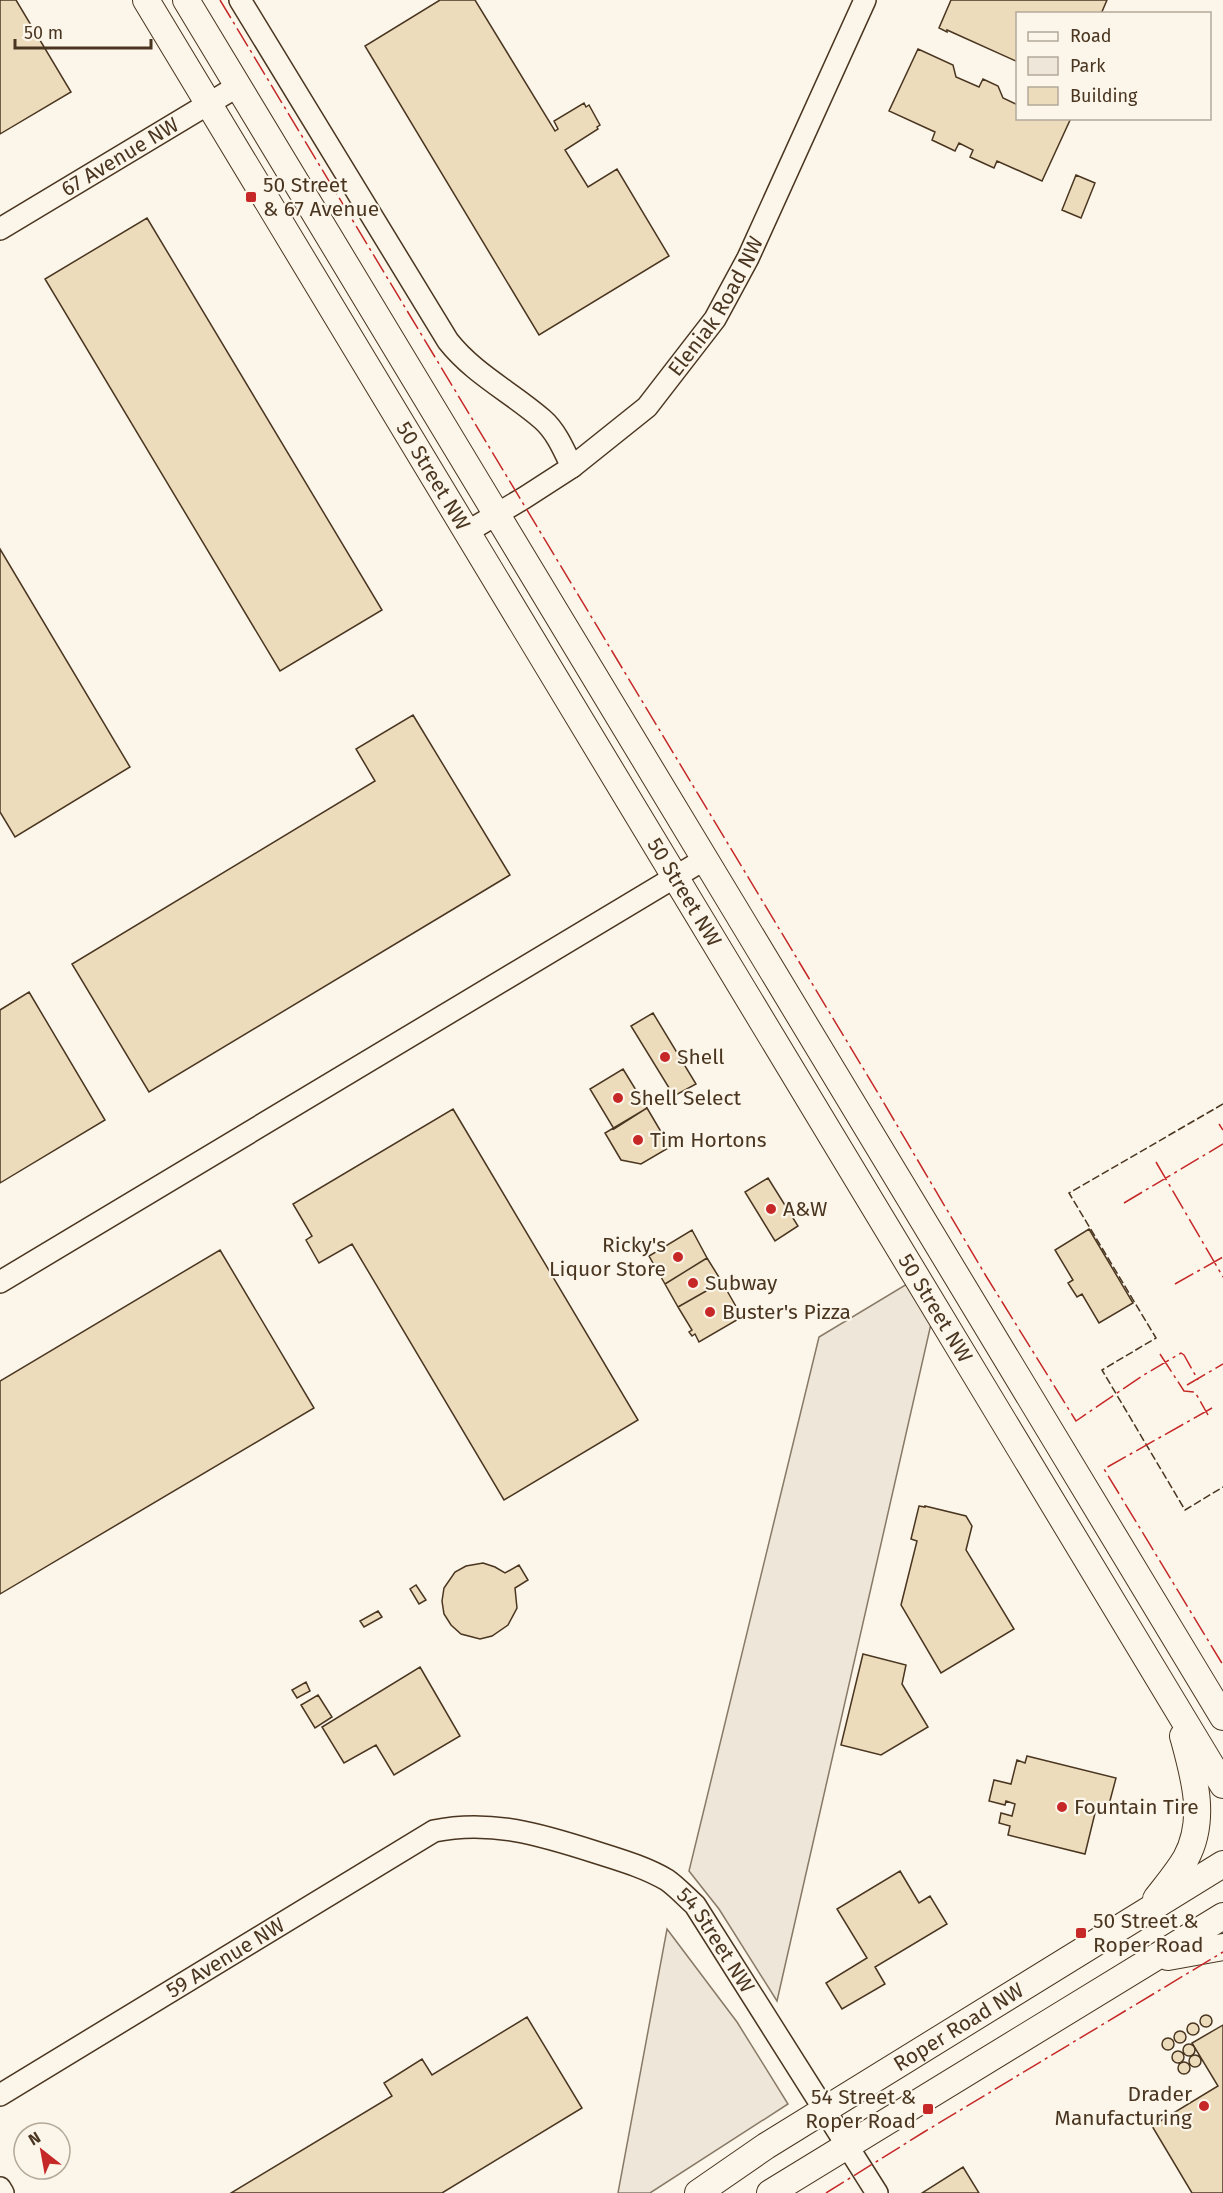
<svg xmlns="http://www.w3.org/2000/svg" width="1223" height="2193" font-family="'Fira Sans',sans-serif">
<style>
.green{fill:#ede6d9;stroke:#887966;stroke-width:1.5}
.building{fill:#ecdcbc;stroke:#4a3520;stroke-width:1.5}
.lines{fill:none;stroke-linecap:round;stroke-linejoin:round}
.minor-casing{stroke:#4a3520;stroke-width:24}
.major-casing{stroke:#4a3520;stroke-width:28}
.minor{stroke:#fbf6e9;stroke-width:21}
.major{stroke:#fbf6e9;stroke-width:26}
.fence{stroke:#4a3520;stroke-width:1.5;stroke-dasharray:8 3;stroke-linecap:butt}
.power{stroke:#c62828;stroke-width:1.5;stroke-dasharray:21 4.5 3 4.5;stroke-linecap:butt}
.poi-dot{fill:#c62828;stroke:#fbf6e9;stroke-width:2}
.labels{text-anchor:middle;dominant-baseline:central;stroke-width:4.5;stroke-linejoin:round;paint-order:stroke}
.street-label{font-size:21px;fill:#4a3520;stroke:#fbf6e9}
.poi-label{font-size:21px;fill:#4a3520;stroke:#fbf6e9;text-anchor:start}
</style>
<rect width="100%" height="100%" fill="#fbf6e9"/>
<!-- green -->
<path class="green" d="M 907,1284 L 931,1324 L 777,2001 L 719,1909 L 689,1871 L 819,1337 Z
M 667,1929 L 737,2022 L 788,2104 L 650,2193 L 618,2193 Z"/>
<!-- building -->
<path class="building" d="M 0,0 L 16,0 L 71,92 L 0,134 Z
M 440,0 L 475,0 L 555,131 L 558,129 L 554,121 L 584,103 L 586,107 L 589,105 L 600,125 L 597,127 L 598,129 L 565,150 L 588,187 L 617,169 L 669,256 L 539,335 L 365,46 Z
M 951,0 L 1107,0 L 1101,14 L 1018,14 L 1018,62 L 947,30 L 947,32 L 939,28 Z
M 918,49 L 953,65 L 956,77 L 979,87 L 983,79 L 998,86 L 1003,98 L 1018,105 L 1018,118 L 1071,118 L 1042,181 L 997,161 L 994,168 L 970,157 L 973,150 L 959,143 L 955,151 L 932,140 L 935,132 L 889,111 Z
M 1076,175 L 1095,183 L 1081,218 L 1062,210 Z
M 147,218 L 382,610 L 280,671 L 45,279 Z
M 0,549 L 130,767 L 15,837 L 0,812 Z
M 413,715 L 510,875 L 149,1092 L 72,964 L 375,781 L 356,749 Z
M 29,992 L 105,1120 L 0,1183 L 0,1010 Z
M 653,1013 L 696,1084 L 674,1096 L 631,1026 Z
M 623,1069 L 647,1108 L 614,1129 L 590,1089 Z
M 647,1108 L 670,1147 L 641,1164 L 621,1160 L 605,1133 Z
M 453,1109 L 638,1420 L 504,1500 L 352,1244 L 319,1263 L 306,1240 L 312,1236 L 293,1204 Z
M 768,1178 L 798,1226 L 775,1241 L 745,1192 Z
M 1089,1229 L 1133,1303 L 1099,1323 L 1082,1294 L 1077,1297 L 1068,1283 L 1073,1280 L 1055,1250 Z
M 692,1230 L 707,1258 L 665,1284 L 649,1256 Z
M 220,1250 L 314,1408 L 0,1594 L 0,1381 Z
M 707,1258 L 722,1282 L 678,1307 L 665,1284 Z
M 722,1282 L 742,1317 L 699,1342 L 695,1334 L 692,1336 L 689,1332 L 692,1330 L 678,1307 Z
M 919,1506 L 925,1507 L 925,1506 L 966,1516 L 972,1526 L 966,1550 L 1014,1629 L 941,1673 L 901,1605 L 917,1541 L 911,1539 Z
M 483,1563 L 495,1567 L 505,1573 L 519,1565 L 528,1580 L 515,1588 L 517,1608 L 508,1625 L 492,1636 L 480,1639 L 461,1634 L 451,1625 L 444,1614 L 442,1601 L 444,1588 L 455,1572 L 466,1566 Z
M 416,1585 L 426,1600 L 419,1604 L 410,1589 Z
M 378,1611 L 382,1617 L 364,1627 L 360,1621 Z
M 863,1654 L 906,1665 L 902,1684 L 928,1727 L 881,1755 L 841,1745 Z
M 420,1667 L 460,1736 L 394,1775 L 376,1745 L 344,1763 L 322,1727 Z
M 306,1682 L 310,1691 L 297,1698 L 292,1690 Z
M 318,1695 L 332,1717 L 315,1728 L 301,1705 Z
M 1027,1756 L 1116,1778 L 1107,1812 L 1096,1809 L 1085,1854 L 1008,1835 L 1010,1826 L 999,1823 L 1001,1813 L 1012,1816 L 1015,1804 L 1006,1801 L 1005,1805 L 989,1801 L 994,1780 L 1011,1784 L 1017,1760 L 1025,1763 Z
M 900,1871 L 919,1903 L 930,1896 L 947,1924 L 875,1967 L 885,1984 L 842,2009 L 826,1983 L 867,1958 L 837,1909 Z
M1200 2021a6 6 0 1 1 12 0a6 6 0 1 1-12 0Z
M 527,2017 L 582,2108 L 442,2193 L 231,2193 L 392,2096 L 384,2083 L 422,2059 L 432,2075 Z
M1187 2029a6 6 0 1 1 12 0a6 6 0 1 1-12 0Z
M 1223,2025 L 1223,2193 L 1192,2193 L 1152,2126 L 1218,2086 L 1192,2043 Z
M1174 2037a6 6 0 1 1 12 0a6 6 0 1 1-12 0Z
M1162 2044a6 6 0 1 1 12 0a6 6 0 1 1-12 0Z
M1183 2050a6 6 0 1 1 12 0a6 6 0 1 1-12 0Z
M1172 2057a6 6 0 1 1 12 0a6 6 0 1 1-12 0Z
M1189 2061a6 6 0 1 1 12 0a6 6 0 1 1-12 0Z
M1178 2068a6 6 0 1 1 12 0a6 6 0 1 1-12 0Z
M 963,2167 L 979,2193 L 922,2193 Z"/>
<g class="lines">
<defs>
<g id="minor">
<path d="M 240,0 L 448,341 C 474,374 511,392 542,419 C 556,431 564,450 572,467"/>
<path id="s1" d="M 0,229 L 238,86"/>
<path id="s2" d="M 467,532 L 524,498 L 572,467 L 647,407 L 715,319 L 748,258 L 865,0"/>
<path d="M 0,1282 L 705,859"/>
<path id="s3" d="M 0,2095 L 434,1831 C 490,1819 542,1835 595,1852 C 620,1860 645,1867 667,1880 C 677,1887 686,1897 695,1905 L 877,2193"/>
<path d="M 0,2188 L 3,2193"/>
</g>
<g id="major">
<path id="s4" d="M 146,0 L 1223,1785"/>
<path d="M 186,0 L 1223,1717"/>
<path d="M 1156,1899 C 1166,1886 1178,1872 1186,1858 C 1207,1819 1194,1776 1183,1736"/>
<path d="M 1168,1957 L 1223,1947"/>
<path id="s5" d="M 698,2193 L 766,2146 L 1223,1864"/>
<path d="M 770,2193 L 1223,1916"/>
</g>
</defs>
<!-- minor casing -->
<use href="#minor" class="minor-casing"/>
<!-- major casing -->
<use href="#major" class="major-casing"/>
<!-- minor -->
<use href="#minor" class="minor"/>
<!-- major -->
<use href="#major" class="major"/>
<!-- fence -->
<path class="fence" d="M 1223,1104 L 1069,1193 L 1156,1338 L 1102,1370 L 1185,1510 L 1223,1487"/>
<!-- power -->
<path class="power" d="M 220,0 L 878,1093 L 986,1276 L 1076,1421 L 1142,1376 L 1181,1353 L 1184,1355 L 1198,1380
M 1219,1124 L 1223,1130
M 1156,1162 L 1223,1277
M 1124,1203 L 1223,1144
M 1175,1284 L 1223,1257
M 1160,1354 L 1184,1391 L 1195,1392 L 1208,1415
M 1187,1385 L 1223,1364
M 1212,1408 L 1104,1469 L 1223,1665
M 826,2193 L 924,2132 L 1223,1952"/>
</g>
<!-- markers -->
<g class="poi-dot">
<rect x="245" y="191" width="12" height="12" rx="3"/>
<circle cx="665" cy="1057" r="6"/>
<circle cx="618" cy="1098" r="6"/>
<circle cx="638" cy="1140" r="6"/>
<circle cx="771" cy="1209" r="6"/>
<circle cx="678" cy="1257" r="6"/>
<circle cx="693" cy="1283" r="6"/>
<circle cx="710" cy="1312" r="6"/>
<circle cx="1062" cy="1807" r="6"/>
<rect x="1075" y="1927" width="12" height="12" rx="3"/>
<circle cx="1204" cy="2106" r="6"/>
<rect x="922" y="2103" width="12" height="12" rx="3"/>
</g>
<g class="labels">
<!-- street labels -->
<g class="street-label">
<text stroke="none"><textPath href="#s1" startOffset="140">67 Avenue NW</textPath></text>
<text stroke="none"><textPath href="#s2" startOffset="342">Eleniak Road NW</textPath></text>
<text stroke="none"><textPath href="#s4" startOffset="556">50 Street NW</textPath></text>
<text stroke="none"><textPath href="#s4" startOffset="1042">50 Street NW</textPath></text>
<text stroke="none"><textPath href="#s4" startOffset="1528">50 Street NW</textPath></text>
<text stroke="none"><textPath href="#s3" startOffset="828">54 Street NW</textPath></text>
<text stroke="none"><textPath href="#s3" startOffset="264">59 Avenue NW</textPath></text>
<text stroke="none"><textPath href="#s5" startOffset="309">Roper Road NW</textPath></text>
</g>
<!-- poi labels -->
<g class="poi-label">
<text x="263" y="185">50 Street<tspan x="263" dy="24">&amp; 67 Avenue</tspan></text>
<text x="677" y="1057">Shell</text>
<text x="630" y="1098">Shell Select</text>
<text x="650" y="1140">Tim Hortons</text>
<text x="783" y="1209">A&amp;W</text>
<text x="666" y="1245" text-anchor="end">Ricky's<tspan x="666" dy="24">Liquor Store</tspan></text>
<text x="705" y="1283">Subway</text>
<text x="722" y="1312">Buster's Pizza</text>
<text x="1074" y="1807">Fountain Tire</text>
<text x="1093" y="1921">50 Street &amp;<tspan x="1093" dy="24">Roper Road</tspan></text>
<text x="1192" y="2094" text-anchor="end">Drader<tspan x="1192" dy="24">Manufacturing</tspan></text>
<text x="916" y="2097" text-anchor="end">54 Street &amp;<tspan x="916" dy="24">Roper Road</tspan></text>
</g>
</g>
<!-- legend -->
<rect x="1016" y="12" width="195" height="108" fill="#fbf6e9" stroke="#b4a999" stroke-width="1.5"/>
<rect x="1028" y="32" width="30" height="9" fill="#fbf6e9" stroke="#b4a999" stroke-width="1.5"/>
<text x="1070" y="42" font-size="18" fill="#4a3520">Road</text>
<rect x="1028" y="57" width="30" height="18" fill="#ede6d9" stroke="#b4a999" stroke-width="1.5"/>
<text x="1070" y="72" font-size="18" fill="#4a3520">Park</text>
<rect x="1028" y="87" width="30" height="18" fill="#ecdcbc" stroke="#b4a999" stroke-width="1.5"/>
<text x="1070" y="102" font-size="18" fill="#4a3520">Building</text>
<!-- north arrow -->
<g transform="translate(42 2151) rotate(329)"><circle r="28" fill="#fbf6e9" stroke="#b4a999" stroke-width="1.5"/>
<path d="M0-4.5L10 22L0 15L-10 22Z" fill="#c62828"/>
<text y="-9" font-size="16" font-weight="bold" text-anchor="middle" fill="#4a3520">N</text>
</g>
<!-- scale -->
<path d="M15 39v9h136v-9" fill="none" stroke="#4a3520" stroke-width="3"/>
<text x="24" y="39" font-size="18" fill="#4a3520" stroke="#fbf6e9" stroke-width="4.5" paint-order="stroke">50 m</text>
</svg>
